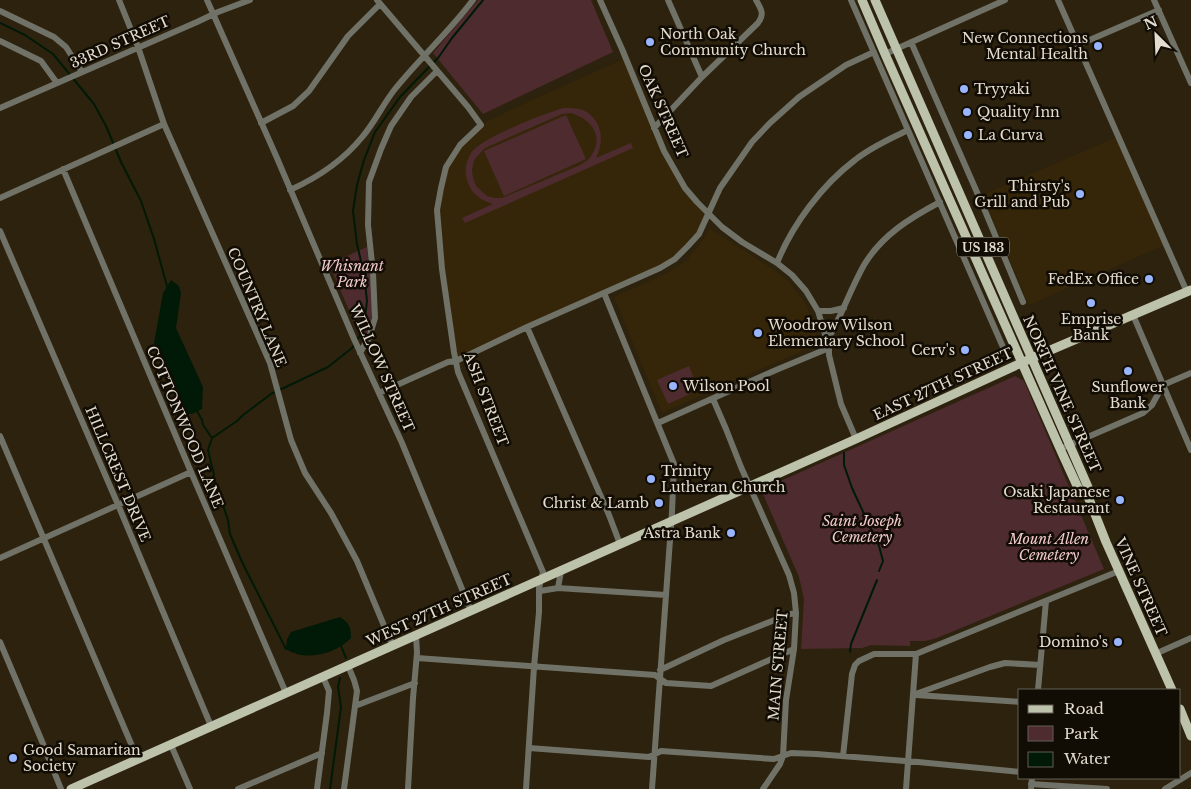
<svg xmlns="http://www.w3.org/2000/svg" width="1191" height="789" font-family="'Libre Baskerville',serif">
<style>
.built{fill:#352609}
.green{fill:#4e2b2f;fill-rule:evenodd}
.water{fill:#001a07}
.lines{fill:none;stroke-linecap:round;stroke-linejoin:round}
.stream{stroke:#001a07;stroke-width:2}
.minor{stroke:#707267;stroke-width:6}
.major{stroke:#bdc2ab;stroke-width:9}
.poi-dot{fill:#99b5fd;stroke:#110c04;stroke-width:2}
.labels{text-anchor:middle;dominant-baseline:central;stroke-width:5;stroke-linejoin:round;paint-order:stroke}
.shield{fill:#110c04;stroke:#a49e92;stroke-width:1}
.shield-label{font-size:12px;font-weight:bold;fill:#e3dccf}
.poi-label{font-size:14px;fill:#e3dccf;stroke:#110c04;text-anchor:start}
.street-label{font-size:14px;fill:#e3dccf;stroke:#110c04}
.park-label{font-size:14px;font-style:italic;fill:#f3cace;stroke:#110c04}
</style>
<rect width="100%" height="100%" fill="#2d220d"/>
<!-- built -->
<path class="built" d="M 626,58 L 664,151 L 679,176 L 708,213 L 699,234 L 675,259 L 456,361 L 437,210 L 441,188 L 453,156 L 481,125 L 519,106 Z
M 1117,137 L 1164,245 L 1029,305 L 982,195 Z
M 710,229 L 770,267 L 787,280 L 806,304 L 820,343 L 662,413 L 614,297 L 669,272 L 686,261 L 699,245 Z"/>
<!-- green -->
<path class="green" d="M 478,0 L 591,0 L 613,52 L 483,114 L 433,53 Z
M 564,108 C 572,108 580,108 587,112 C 603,123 604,143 596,158 L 631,143 L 633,148 L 465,223 L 462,218 L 493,204 C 480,200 470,193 467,179 C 464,171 466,161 471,153 C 481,138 545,113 564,108 ZM 571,113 C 591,119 605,136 591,156 C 588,161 583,163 578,166 L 502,198 L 494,198 L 487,196 L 476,186 L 473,178 L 472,170 L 474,160 L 485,148 L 562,114 Z
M 566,115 L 586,159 L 504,196 L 484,151 Z
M 367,247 C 370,274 379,316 364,339 L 361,338 L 329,264 Z
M 689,366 L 695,381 L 686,385 L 690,394 L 668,404 L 657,380 Z
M 1015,376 L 1024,381 L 1104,569 L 937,638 L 925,641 L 910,641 L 910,646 L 871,645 L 862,648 L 801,649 L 804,599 L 799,577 L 763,494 L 765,488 Z"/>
<!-- water -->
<path class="water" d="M 171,280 L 179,286 L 181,293 L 176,328 L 203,387 L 202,409 L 192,414 L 183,413 L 154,343 L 163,293 Z
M 340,617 C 349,623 351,626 351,638 C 339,651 315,659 297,654 C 293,653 289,651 286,649 L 287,639 L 291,632 Z"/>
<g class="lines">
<!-- stream -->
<path class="stream" d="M 0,23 L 25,35 L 53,54 L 94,104 L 106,126 L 121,162 L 141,201 L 154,239 L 167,286
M 433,63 L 438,58 L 452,38 L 483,0
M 357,340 L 361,334 L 364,325 L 367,301 L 364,274 L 357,244 L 353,211 L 357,185 L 364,160 L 375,132 L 400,97 L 430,66
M 197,411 L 202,420 L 203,425 L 212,438
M 844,453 L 844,465 L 852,488 L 879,546 L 883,561 L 879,571
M 341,646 L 346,658
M 286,649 L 243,564 L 230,534 L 228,520 L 221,499 L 219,489 L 213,478 L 214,475 L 208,450 L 212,438 L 237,421 L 243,415 L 271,394 L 328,367 L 352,348 L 355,344
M 850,652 L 851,644 L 877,580
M 330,789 L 341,707 L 338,687 L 340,678"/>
<!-- minor -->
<path class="minor" d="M 119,0 L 138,47 L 164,124 L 270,363 L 291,440 L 305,473 L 331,513 L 357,561 L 390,640 L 394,644
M 207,0 L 277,158 L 354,339 L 402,443 L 471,611
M 377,0 L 468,107 L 481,125 L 460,145 L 446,167 L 441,188 L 437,210 L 442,269 L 454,352 L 458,372 L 543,572 L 539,588 L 539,612 L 534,667 L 526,789
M 600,0 L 622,49 L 664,151 L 685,188 L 697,202 L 722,227 L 742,242 L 777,263 L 792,275 L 806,291 L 818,311 L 829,348 L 829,355 L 841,404 L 856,439
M 668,0 L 702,77
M 851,0 L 1006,354
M 1058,0 L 1187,292
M 1154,0 L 1191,83
M 0,11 L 54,37 L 66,47 L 82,72
M 0,41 L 41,61 L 57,83
M 911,42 L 983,206 L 1023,302
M 1078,45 L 1159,10
M 885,54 L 1005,0
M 0,108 L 197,22 L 218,12 L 250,0
M 261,123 L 293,106 L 309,91 L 348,36 L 380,4
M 654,128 L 702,77 L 758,23 C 765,14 761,9 756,0
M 63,169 L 191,472 L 286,693
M 290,190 C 319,177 343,161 363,136 C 375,122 383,104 395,89 C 420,58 449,32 473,0
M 0,198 L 164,124
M 0,231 L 119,507 L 211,726
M 777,263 C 792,225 822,185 855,160 C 871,147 890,139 908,130
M 604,293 L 674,464 L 672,512 L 652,789
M 818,311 L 831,311 L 844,308
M 1133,315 L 1191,450
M 527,327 L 609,515 L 620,544
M 827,341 C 841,317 850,290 864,265 C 882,235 910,218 940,202
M 360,353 L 365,344 L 369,338 L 375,318 L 373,273 L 368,225 L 369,182 L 381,149 L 391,126 L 411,97 L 437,71
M 379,393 L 448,362 L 456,361 L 527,327 L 660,268 L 675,259 L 688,246 L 699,234 L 720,188 L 752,142 L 770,123 L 799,97 L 846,65 L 874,52
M 713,399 L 726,429 L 741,467 L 789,575 L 794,593 L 796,613 L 794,649 L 786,700 L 783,756 L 780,764 L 763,789
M 658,423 L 776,370 L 829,348
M 0,436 L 138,760
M 1060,449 L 1143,413 L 1152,405 L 1163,385 L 1191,373
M 0,558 L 191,472
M 558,588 L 561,571
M 540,591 L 558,588 L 666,595
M 0,642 L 41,739 L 61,789
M 1155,654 L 1191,638
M 417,658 L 655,675 L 666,683 L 711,686 L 794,649
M 660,670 L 724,640 L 790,614 L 796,613
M 1038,690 L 1046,601
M 913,695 L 990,667 L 1005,663 L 1040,665
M 916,695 L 1020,702
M 355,706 L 415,683
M 171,745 L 190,789
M 529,748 L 649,757 L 661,751 L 774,759 L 791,753 L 816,754 L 918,762 L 1020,772
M 843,756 L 852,674 L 855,665 L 859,661 L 874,654 L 916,654 L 1119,571
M 1031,784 L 1107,789
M 238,789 L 322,753
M 317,789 L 327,713 L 329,691 L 323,677
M 344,789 L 357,691 L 354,680 L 348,666
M 408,789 L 413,698 L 417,653 L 416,635
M 906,789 L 916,654
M 1031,789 L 1032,778
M 1165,789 L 1191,773"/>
<!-- major -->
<path class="major" d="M 862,0 L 885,54 L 1062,453 L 1079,490 L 1087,494
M 875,0 L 1088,487 L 1087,494 L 1106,542 L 1172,690
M 1180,709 L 1191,736
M 71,789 L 856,439 L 1032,358 L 1191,290"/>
</g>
<!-- markers -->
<g class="poi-dot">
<circle cx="650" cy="42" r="5"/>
<circle cx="1098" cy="46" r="5"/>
<circle cx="964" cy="89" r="5"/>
<circle cx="967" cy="112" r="5"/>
<circle cx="968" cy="135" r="5"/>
<circle cx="1080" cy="194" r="5"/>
<circle cx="1149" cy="279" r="5"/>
<circle cx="1091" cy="303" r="5"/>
<circle cx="758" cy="333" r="5"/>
<circle cx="965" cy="350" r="5"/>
<circle cx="1128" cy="371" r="5"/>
<circle cx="673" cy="386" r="5"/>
<circle cx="651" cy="479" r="5"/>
<circle cx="1120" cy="500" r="5"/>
<circle cx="659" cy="503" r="5"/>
<circle cx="731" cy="533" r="5"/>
<circle cx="1118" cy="642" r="5"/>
<circle cx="13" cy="758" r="5"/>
</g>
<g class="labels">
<!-- shield labels -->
<rect class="shield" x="957" y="237.5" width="52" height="19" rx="4"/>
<g class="shield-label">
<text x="983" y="247">US 183</text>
</g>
<!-- poi labels -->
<g class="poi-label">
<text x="660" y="34">North Oak<tspan x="660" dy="16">Community Church</tspan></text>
<text x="1088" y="38" text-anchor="end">New Connections<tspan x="1088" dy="16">Mental Health</tspan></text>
<text x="974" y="89">Tryyaki</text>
<text x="977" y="112">Quality Inn</text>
<text x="978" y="135">La Curva</text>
<text x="1070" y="186" text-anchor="end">Thirsty's<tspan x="1070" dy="16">Grill and Pub</tspan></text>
<text x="1139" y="279" text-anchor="end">FedEx Office</text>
<text x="1091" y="319" text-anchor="middle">Emprise<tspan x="1091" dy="16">Bank</tspan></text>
<text x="768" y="325">Woodrow Wilson<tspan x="768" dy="16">Elementary School</tspan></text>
<text x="955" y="350" text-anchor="end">Cerv's</text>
<text x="683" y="386">Wilson Pool</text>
<text x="1128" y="387" text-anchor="middle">Sunflower<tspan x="1128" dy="16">Bank</tspan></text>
<text x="661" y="471">Trinity<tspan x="661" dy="16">Lutheran Church</tspan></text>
<text x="1110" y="492" text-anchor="end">Osaki Japanese<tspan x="1110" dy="16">Restaurant</tspan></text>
<text x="649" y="503" text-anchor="end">Christ &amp; Lamb</text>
<text x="721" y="533" text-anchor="end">Astra Bank</text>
<text x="1108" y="642" text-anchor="end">Domino's</text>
<text x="23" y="750">Good Samaritan<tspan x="23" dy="16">Society</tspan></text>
</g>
<!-- street labels -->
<g class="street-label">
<text transform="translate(120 42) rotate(-24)">33RD STREET</text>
<text transform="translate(663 111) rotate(66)">OAK STREET</text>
<text transform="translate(257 307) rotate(67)">COUNTRY LANE</text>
<text transform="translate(382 368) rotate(66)">WILLOW STREET</text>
<text transform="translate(943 384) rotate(-25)">EAST 27TH STREET</text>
<text transform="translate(1062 394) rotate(66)">NORTH VINE STREET</text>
<text transform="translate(486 399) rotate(69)">ASH STREET</text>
<text transform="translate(185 427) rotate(67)">COTTONWOOD LANE</text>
<text transform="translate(118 474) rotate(67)">HILLCREST DRIVE</text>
<text transform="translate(1141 587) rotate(66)">VINE STREET</text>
<text transform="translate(439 610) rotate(-24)">WEST 27TH STREET</text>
<text transform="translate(778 665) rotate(-85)">MAIN STREET</text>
</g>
<!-- park labels -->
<g class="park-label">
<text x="352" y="266">Whisnant<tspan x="352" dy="16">Park</tspan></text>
<text x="862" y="521">Saint Joseph<tspan x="862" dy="16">Cemetery</tspan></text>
<text x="1049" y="539">Mount Allen<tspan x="1049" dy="16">Cemetery</tspan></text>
</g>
</g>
<!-- legend -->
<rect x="1018" y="689" width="162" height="90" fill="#110c04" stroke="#655f55"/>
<rect x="1028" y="705" width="25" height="8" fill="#bdc2ab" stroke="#655f55"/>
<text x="1064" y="714" font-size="15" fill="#e3dccf">Road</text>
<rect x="1028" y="726" width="25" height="15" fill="#4e2b2f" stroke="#655f55"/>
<text x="1064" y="739" font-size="15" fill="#e3dccf">Park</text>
<rect x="1028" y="752" width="25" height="15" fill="#001a07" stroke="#655f55"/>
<text x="1064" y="764" font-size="15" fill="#e3dccf">Water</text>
<!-- north arrow -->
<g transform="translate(1156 35) rotate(336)" stroke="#110c04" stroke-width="4" paint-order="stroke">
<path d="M0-4L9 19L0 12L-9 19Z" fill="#e3dccf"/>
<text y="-8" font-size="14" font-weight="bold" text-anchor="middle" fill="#e3dccf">N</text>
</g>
</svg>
